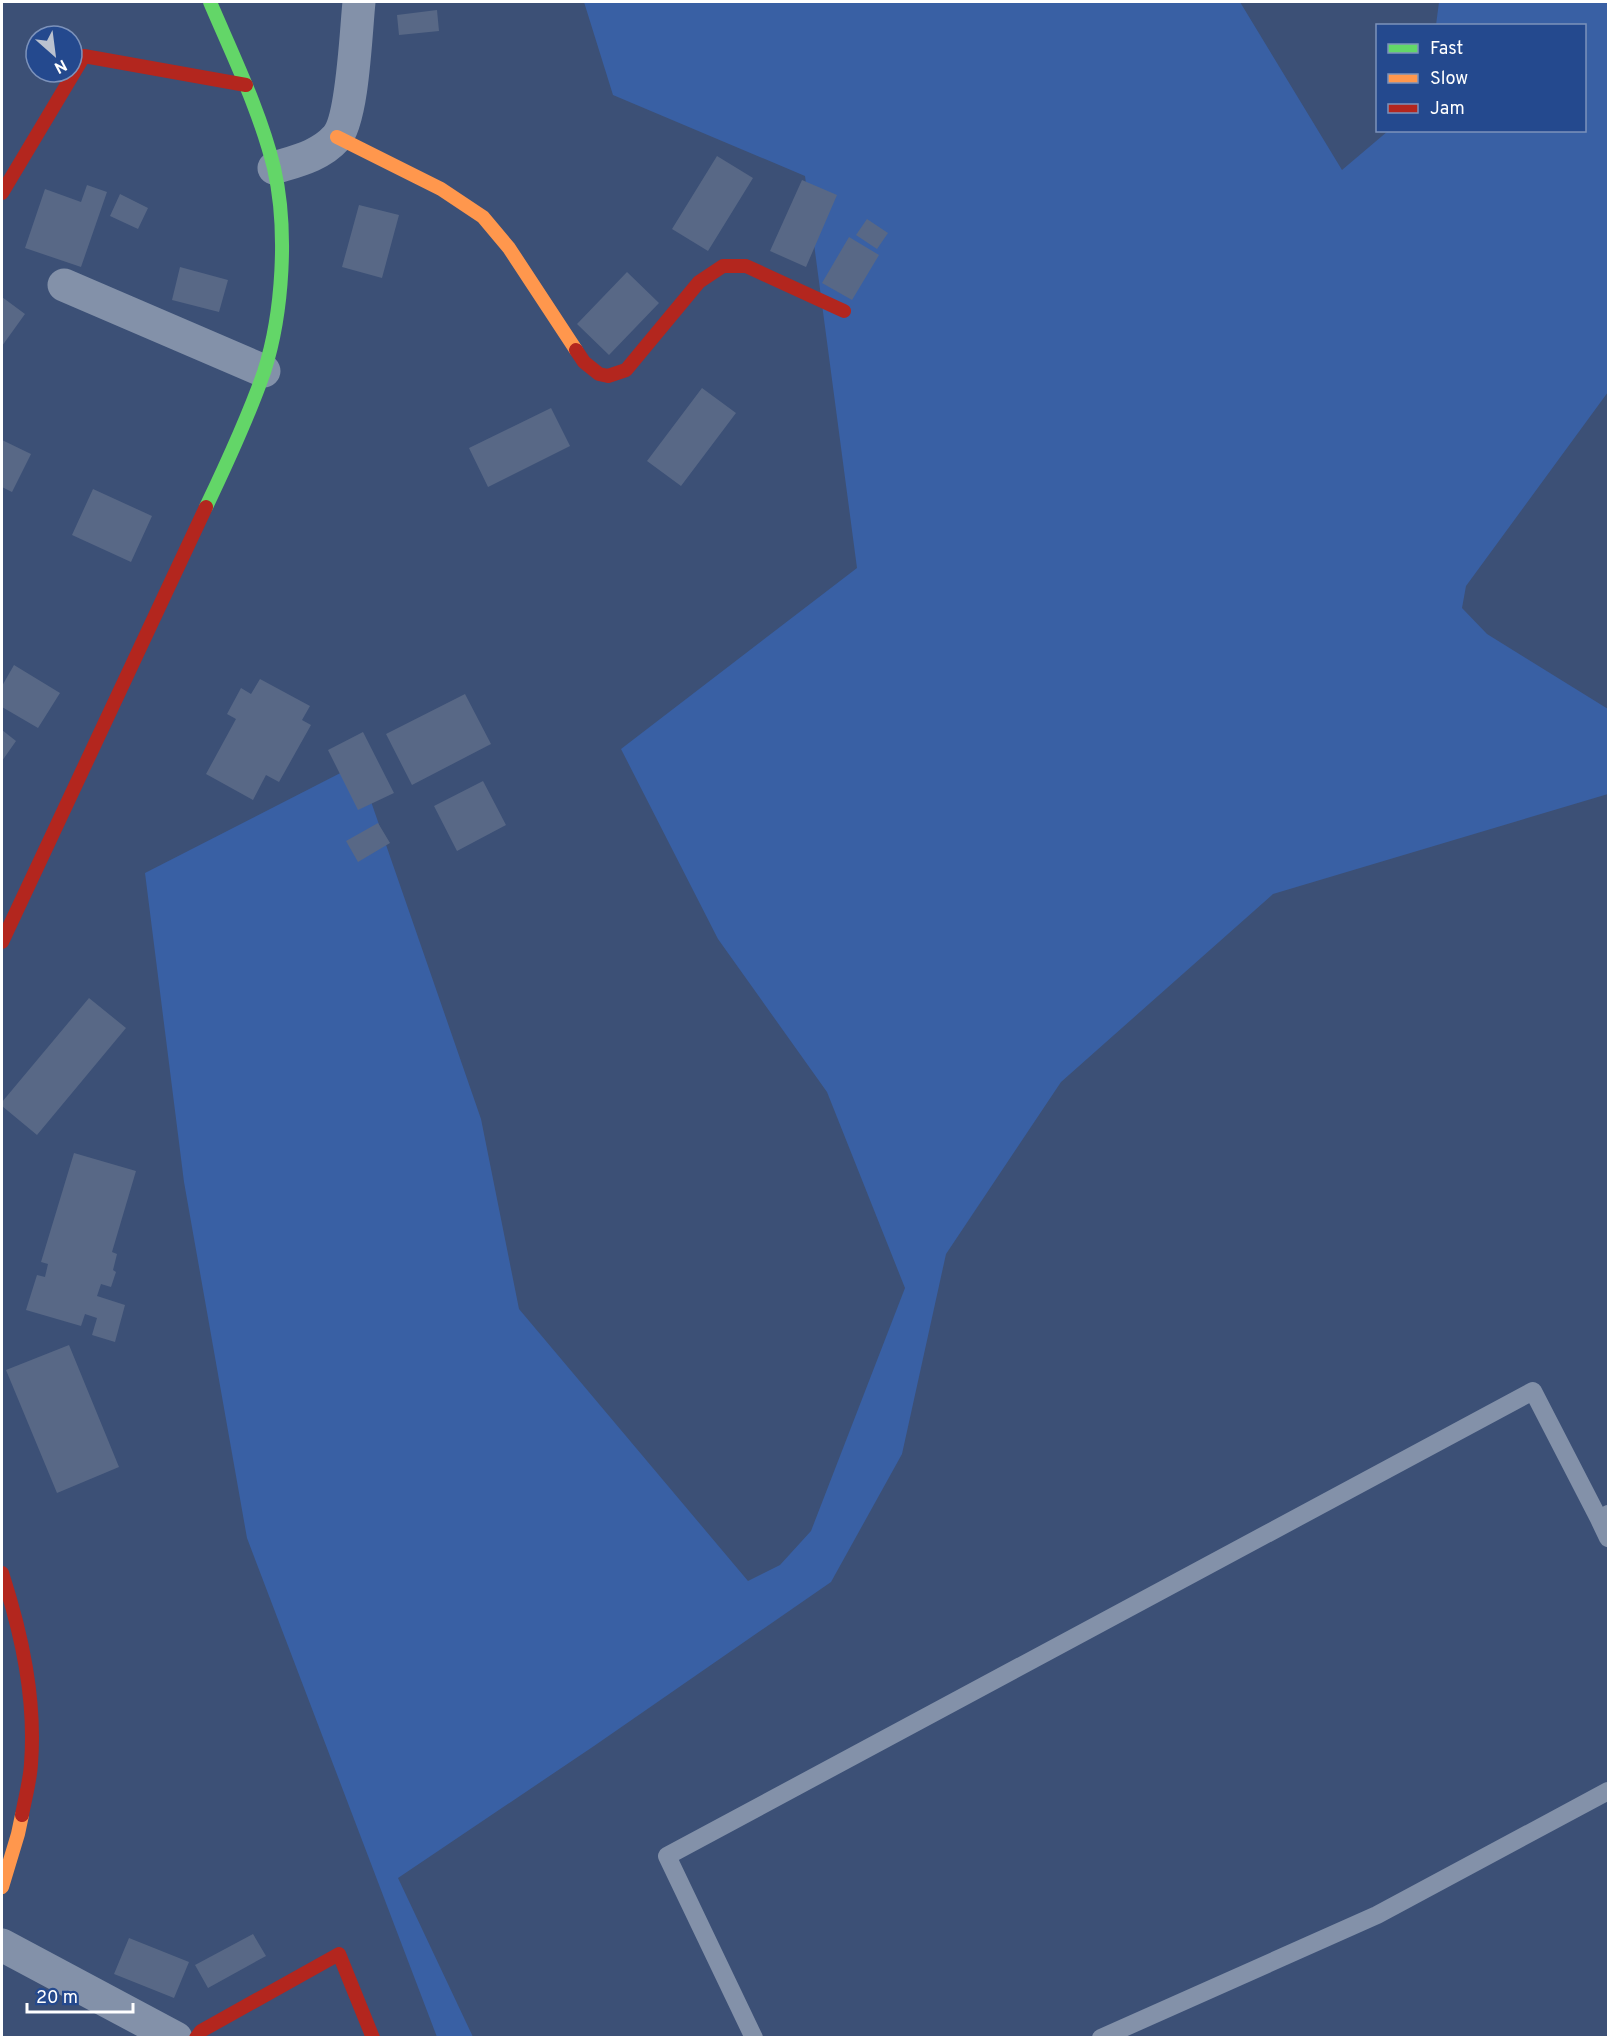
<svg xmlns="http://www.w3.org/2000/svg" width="1610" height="2039" font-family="Overpass,sans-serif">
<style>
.green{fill:#3960a4}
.building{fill:#586886}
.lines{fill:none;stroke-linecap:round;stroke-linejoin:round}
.lane{stroke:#8391a9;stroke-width:18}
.street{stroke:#8391a9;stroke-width:33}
.fast{stroke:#63d668;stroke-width:14}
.slow{stroke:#ff974d;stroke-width:14}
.jam{stroke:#b3261e;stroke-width:14}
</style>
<rect width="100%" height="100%" fill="#3c5076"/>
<!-- green -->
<path class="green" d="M 584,2 L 1240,2 L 1342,170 L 1388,131 L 1584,130 L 1584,26 L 1436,25 L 1439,2 L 1608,2 L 1608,392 L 1466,586 L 1462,608 L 1487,634 L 1608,709 L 1608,794 L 1273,894 L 1061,1082 L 946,1254 L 902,1454 L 831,1582 L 594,1746 L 398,1878 L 473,2037 L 437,2037 L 247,1538 L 184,1182 L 145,873 L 358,764 L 481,1119 L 519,1309 L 748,1581 L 780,1565 L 811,1531 L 905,1288 L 827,1092 L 718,939 L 621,749 L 857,568 L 805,176 L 613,95 Z"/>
<!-- building -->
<path class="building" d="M 437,10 L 439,31 L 399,35 L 397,15 Z
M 717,156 L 753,178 L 708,251 L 672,229 Z
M 802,180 L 837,195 L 806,267 L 770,251 Z
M 87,185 L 107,192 L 81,267 L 25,248 L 45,189 L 81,202 Z
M 120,194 L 148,208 L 138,229 L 110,216 Z
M 359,205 L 399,215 L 382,278 L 342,267 Z
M 867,219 L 888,233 L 877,249 L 856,235 Z
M 849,237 L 879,255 L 852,300 L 822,283 Z
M 180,267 L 228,280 L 219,312 L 172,300 Z
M 627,272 L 659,303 L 609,355 L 577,324 Z
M 2,297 L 25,314 L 2,346 Z
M 702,388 L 736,413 L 681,486 L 647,461 Z
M 551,408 L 570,446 L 488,487 L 469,448 Z
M 2,440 L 31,454 L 12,492 L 2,487 Z
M 93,489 L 152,516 L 131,562 L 72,535 Z
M 14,665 L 60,693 L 38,728 L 2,707 L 2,686 Z
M 260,679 L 310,706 L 302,720 L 311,725 L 279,782 L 266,775 L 253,800 L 206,774 L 236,719 L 227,714 L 241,688 L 251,694 Z
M 465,694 L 491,744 L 412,785 L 386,734 Z
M 2,730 L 16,741 L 2,761 Z
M 363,732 L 394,793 L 358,810 L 328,750 Z
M 483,781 L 506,825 L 457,851 L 434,806 Z
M 378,823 L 390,843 L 358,862 L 346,841 Z
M 89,998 L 126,1028 L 37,1135 L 2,1106 L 2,1102 Z
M 74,1153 L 136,1171 L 112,1252 L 117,1254 L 113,1270 L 116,1272 L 111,1287 L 101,1284 L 97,1296 L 125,1305 L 115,1342 L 92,1335 L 97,1318 L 85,1314 L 81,1326 L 26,1310 L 37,1275 L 45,1277 L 48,1264 L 41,1262 Z
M 69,1345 L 119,1467 L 57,1493 L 6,1370 Z
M 253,1934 L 266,1956 L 208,1988 L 195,1965 Z
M 129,1938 L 189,1962 L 174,1998 L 114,1974 Z"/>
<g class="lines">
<!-- lane -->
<path class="lane" d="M 1599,1519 L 1608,1538
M 754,2038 L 667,1856 L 1533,1391 L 1599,1519 L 1608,1514
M 1101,2038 L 1377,1915 L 1608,1791"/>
<!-- street -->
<path class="street" d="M 274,168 C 296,161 320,156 336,138 C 353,120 356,29 359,2
M 64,285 L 264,371
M 2,1945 L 176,2038"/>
<!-- fast -->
<path class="fast" d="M 206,507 C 227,463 248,418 264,372 C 283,313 288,229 274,168 C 260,111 233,56 210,2"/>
<!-- slow -->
<path class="slow" d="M 337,137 L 441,189 L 483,217 L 509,248 L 576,350
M 2,1887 L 18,1834 L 22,1815"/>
<!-- jam -->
<path class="jam" d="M 2,193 L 84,56 L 246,85
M 576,350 L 584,362 L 599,374 L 608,376 L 626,370 L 699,282 L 723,266 L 746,266 L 844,311
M 2,942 L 206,507
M 2,1573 C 22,1635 36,1699 31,1764 C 30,1781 25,1798 22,1815
M 196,2038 L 201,2031 L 339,1954 L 373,2038"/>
</g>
<!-- border -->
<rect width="1610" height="2039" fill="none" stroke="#ffffff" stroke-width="6"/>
<!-- legend -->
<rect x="1376" y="24" width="210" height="108" fill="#24498e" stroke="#7c92bb" stroke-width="1.5"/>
<rect x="1388" y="44" width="30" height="9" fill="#63d668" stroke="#7c92bb" stroke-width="1.5"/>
<text x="1430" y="54" font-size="18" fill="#ffffff">Fast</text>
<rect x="1388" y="74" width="30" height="9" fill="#ff974d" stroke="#7c92bb" stroke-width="1.5"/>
<text x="1430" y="84" font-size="18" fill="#ffffff">Slow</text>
<rect x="1388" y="104" width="30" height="9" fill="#b3261e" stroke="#7c92bb" stroke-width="1.5"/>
<text x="1430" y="114" font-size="18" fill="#ffffff">Jam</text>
<!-- north arrow -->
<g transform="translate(54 54) rotate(152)"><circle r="28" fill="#24498e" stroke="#7c92bb" stroke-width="1.5"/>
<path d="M0-4.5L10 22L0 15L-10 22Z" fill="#bbc2cf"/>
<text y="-9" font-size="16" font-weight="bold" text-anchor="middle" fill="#ffffff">N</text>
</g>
<!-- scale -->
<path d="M27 2003v9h106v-9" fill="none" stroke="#ffffff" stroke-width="3"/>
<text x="36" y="2003" font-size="18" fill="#ffffff" stroke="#24498e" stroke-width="4.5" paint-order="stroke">20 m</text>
</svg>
